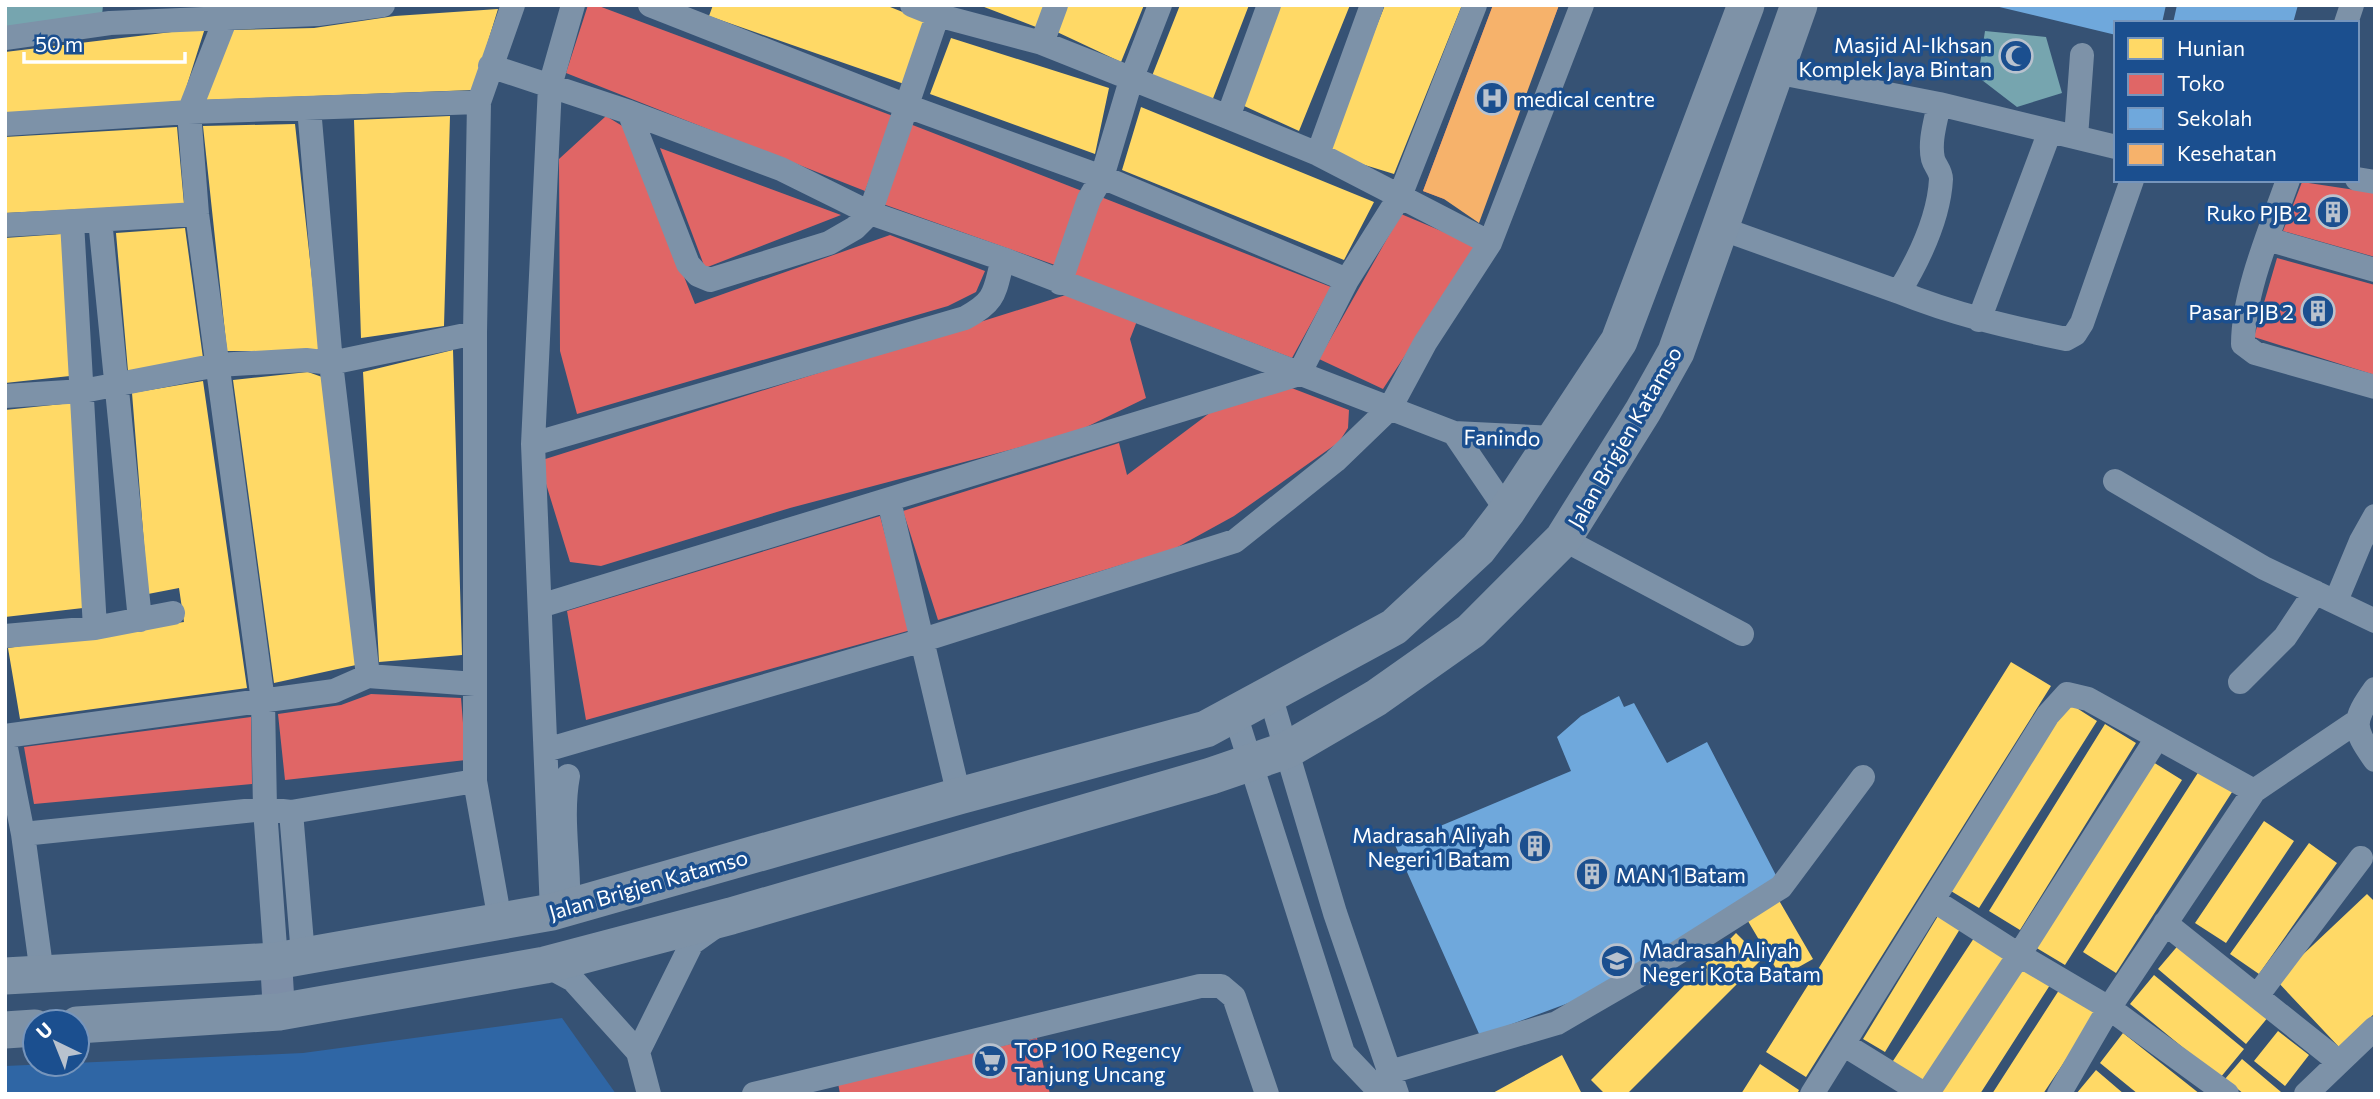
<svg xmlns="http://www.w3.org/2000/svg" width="2380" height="1099" font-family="Commissioner,sans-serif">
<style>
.green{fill:#2f66a5}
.homes{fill:#ffd966}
.shops{fill:#e06666}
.schools{fill:#6fa8dc}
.health{fill:#f6b26b}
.public{fill:#76a5af}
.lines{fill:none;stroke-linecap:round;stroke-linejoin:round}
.minor{stroke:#7d92a8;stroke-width:24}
.major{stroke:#7d8ea7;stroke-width:32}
.highway{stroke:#7e92a7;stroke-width:37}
.labels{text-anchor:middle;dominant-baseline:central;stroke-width:7;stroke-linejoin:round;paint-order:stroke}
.poi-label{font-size:21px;fill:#fff;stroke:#1b4f8f;text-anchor:end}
.street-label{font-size:21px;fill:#fff;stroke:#1b4f8f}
</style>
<rect width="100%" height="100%" fill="#365274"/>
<!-- green -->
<path class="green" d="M 562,1018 L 616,1094 L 5,1094 L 5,1066 L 303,1053 Z"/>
<!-- homes -->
<path class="homes" d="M 713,5 L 885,5 L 928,22 L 907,85 L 709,16 Z
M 979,5 L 1044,5 L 1036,27 Z
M 1068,5 L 1144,5 L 1121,62 L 1057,32 Z
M 1180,5 L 1249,5 L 1212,101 L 1152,76 Z
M 1281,5 L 1350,5 L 1299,131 L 1242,105 Z
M 1385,5 L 1462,5 L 1394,174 L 1326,153 Z
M 498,9 L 473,90 L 204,100 L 233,30 L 314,28 L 395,16 Z
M 205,28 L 182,101 L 5,114 L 5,52 Z
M 951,38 L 1109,88 L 1095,154 L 930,94 Z
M 1141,107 L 1374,202 L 1344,260 L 1122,170 Z
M 450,116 L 444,326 L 361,338 L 354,120 Z
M 295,124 L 320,351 L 227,351 L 203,126 Z
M 177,127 L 184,204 L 5,213 L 5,137 Z
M 185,228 L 203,358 L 128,371 L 116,233 Z
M 62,234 L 70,376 L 5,383 L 5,238 Z
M 453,350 L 462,655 L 379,662 L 363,372 Z
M 308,372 L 322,377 L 356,665 L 274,683 L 233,380 Z
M 203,381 L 247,688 L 20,719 L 8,648 L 184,622 L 179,588 L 148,594 L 132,393 Z
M 72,403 L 83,608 L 5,617 L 5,410 Z
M 2011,662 L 2051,686 L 1806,1077 L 1766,1052 Z
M 2064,700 L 2097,721 L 1979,908 L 1946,888 Z
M 2105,724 L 2136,743 L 2020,930 L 1989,911 Z
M 2153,762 L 2182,780 L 2065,965 L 2035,947 Z
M 2201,768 L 2234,789 L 2116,973 L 2083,952 Z
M 2264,821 L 2294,841 L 2226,943 L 2195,923 Z
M 2309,843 L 2337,863 L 2259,974 L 2230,954 Z
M 1774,892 L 1813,959 L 1781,977 L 1742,911 Z
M 2367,894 L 2375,902 L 2375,1013 L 2339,1047 L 2276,980 Z
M 1941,911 L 1963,924 L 1885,1052 L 1863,1039 Z
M 1736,933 L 1762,959 L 1627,1094 L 1605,1094 L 1591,1080 Z
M 1976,935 L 2007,954 L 1922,1083 L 1891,1064 Z
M 2181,942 L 2269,1016 L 2246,1044 L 2158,969 Z
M 2020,965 L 2050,985 L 1980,1094 L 1937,1094 Z
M 2154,975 L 2244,1049 L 2220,1078 L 2130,1004 Z
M 2061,987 L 2098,1011 L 2043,1094 L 1992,1094 Z
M 2278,1031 L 2309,1055 L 2285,1086 L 2254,1061 Z
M 2123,1033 L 2200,1094 L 2138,1094 L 2100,1063 Z
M 1562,1055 L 1582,1094 L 1491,1094 Z
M 2242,1059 L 2281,1092 L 2279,1094 L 2244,1094 L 2225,1079 Z
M 1760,1064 L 1799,1090 L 1797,1094 L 1741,1094 Z
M 2096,1070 L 2124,1094 L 2076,1094 Z"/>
<!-- shops -->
<path class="shops" d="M 588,5 L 596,5 L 893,116 L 865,191 L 566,73 Z
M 1493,5 L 1559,5 L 1479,212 L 1423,191 Z
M 606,116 L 624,127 L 695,304 L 890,235 L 985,271 L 976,292 L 948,306 L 577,414 L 560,351 L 559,159 Z
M 910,124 L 1082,191 L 1055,265 L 883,204 Z
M 660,148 L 841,215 L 705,268 Z
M 2302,182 L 2375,193 L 2375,257 L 2283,231 Z
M 1101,197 L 1331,287 L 1292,358 L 1072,274 Z
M 1401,214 L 1477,246 L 1383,389 L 1319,359 Z
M 2277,258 L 2375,285 L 2375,375 L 2254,337 Z
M 1069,294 L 1137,321 L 1130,339 L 1146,398 L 1074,433 L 790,508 L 601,566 L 570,562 L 539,461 Z
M 1289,387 L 1349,410 L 1348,428 L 1339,442 L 1234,516 L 1174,549 L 938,620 L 903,511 L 1119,443 L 1127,475 L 1211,412 Z
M 880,516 L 911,630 L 586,720 L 567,611 Z
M 371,694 L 461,698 L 466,760 L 285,780 L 278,714 L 341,705 Z
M 251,717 L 252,784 L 34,804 L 24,747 Z
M 1037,1038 L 1050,1094 L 840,1094 L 838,1083 Z"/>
<!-- schools -->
<path class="schools" d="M 1991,5 L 2166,5 L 2162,23 L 2116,23 L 2116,35 Z
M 2177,5 L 2298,5 L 2293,23 L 2173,23 Z
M 1619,696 L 1624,707 L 1634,703 L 1667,763 L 1707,742 L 1781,885 L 1598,992 L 1480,1036 L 1395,845 L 1571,771 L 1557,737 L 1581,716 Z"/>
<!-- health -->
<path class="health" d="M 1493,5 L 1559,5 L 1479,223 L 1444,199 L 1423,191 Z"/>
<!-- public -->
<path class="public" d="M 5,5 L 103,5 L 102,16 L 5,27 Z
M 1985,31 L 2046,37 L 2062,93 L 2017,107 L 1978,77 Z"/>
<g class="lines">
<!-- minor -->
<path class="minor" d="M 231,5 L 189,112 L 197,214 L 263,701 L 265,809 L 276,961
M 650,5 L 907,106 L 1102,177 L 1347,280
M 912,5 L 937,15 L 1042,43 L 1228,117 L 1318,154 L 1490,243
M 2346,23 L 2352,5
M 5,38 L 110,23 L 318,14 L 383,5
M 1042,43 L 1056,5
M 490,66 L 629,112 L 781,169 L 870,213 L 1003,259 L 1454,433 L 1555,438
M 1775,72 L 1939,104 L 2116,147
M 1939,104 C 1936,121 1929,141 1933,159 C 1935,166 1941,171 1941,179 C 1939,219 1919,259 1899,292 C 1953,314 2009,327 2066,339 L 2075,334 L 2082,323 L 2132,180
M 309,108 L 331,363 L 368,676
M 629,112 L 688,264 L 698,275 L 710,280 L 829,243 L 855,228 L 870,213 L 941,5
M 1228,117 L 1269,5
M 5,124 L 189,112 L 479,102
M 2076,137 L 2082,55
M 1318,154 L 1372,5
M 2357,179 L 2375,182
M 2288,180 C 2271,228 2243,293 2243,344 L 2255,353 L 2375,387
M 100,220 L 140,620
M 72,222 L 95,628
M 5,225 L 197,214
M 1720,228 L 1899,292
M 2267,239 L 2375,270
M 1060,283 L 1089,199 L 1102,177 L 1131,80 L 1160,5
M 1979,320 L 2050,131
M 5,396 L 83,391 L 217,365 L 306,360 L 331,363 L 475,333
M 1454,433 L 1507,511
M 533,444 L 965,318 C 997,301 994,292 1003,259
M 2115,481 L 2264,568 L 2375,621
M 889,501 L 959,796
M 1563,539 L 1742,634
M 2336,601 L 2361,541 L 2375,516
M 540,606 L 1299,374 L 1347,280 L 1400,196 L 1475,5
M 5,636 L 95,628 L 173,613
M 2240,682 L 2285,637 L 2315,592
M 2375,689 C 2352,721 2352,728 2375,760
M 1270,695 L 1335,913 L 1397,1094
M 1235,714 L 1343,1053 L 1382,1094
M 5,736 L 334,691 L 368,676 L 475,684
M 5,743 L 23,834 L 42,974
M 546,750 L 923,640 L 1235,541 L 1335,461 L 1390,408 L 1425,343 L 1490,243 L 1582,5
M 475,781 L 500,921
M 291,812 L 303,955
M 23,834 L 265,809 L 291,812 L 475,781 L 475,333 L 479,102 L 513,5
M 1933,900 L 2019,955 L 2109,1008 L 2227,1094
M 568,907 C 570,864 560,818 568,776
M 552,912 L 533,444 L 550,86 L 573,5
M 2165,923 L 2339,1062
M 545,965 L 573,980 L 638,1052 L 692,943 L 716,926
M 2257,996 L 2361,858
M 1843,1044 L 1924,1094
M 638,1052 L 649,1094
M 1390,1072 L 1557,1023 L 1669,958 L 1781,887 L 1863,777
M 754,1094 L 1200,986 L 1221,986 L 1234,997 L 1267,1094
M 1812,1094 L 2048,715 L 2067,694 L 2088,699 L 2254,791
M 1927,1094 L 2019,955 L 2157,738
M 2059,1094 L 2109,1008 L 2254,791 L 2356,722
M 2306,1094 L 2375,1028"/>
<!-- major -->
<path class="major" d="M 276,961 L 279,1012"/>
<!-- highway -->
<path class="highway" d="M 5,976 L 276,961 L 552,912 L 959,796 L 1206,729 L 1394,627 L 1478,549 L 1507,511 L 1619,341 L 1746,5
M 77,1025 L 279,1012 L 545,965 L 731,916 L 1211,776 L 1287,750 L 1376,698 L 1471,631 L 1563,539 L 1643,411 L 1676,352 L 1799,5
M 5,1030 L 35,1028"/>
</g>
<!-- icons -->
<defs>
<symbol id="mosque-ring" viewBox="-11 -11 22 22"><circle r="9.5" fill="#1b4f8f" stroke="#b9c2ce" stroke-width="1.5"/><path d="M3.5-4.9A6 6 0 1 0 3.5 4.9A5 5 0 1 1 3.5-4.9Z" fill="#b9c2ce"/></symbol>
<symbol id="hospital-ring" viewBox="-11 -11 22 22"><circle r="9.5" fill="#1b4f8f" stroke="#b9c2ce" stroke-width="1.5"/><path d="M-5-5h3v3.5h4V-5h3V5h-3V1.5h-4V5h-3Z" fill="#b9c2ce"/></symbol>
<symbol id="building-ring" viewBox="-11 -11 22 22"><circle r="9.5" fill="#1b4f8f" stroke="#b9c2ce" stroke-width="1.5"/><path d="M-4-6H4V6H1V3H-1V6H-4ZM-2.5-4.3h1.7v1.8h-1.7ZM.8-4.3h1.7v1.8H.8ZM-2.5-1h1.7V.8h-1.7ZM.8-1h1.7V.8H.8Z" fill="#b9c2ce"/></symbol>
<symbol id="school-ring" viewBox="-11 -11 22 22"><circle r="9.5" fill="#1b4f8f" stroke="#b9c2ce" stroke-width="1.5"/><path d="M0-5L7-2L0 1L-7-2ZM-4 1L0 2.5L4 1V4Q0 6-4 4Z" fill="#b9c2ce"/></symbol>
<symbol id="supermarket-ring" viewBox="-11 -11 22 22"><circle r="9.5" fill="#1b4f8f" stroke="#b9c2ce" stroke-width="1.5"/><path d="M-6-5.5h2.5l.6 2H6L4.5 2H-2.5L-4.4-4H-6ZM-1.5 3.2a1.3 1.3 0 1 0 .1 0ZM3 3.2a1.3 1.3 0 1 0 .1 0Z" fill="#b9c2ce"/></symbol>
</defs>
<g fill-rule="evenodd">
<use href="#mosque-ring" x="1997" y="37" width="38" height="38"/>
<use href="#hospital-ring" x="1473" y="79" width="38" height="38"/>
<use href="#building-ring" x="2314" y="193" width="38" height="38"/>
<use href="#building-ring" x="2299" y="292" width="38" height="38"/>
<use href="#building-ring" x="1516" y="827" width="38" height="38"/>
<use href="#building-ring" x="1573" y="855" width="38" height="38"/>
<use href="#school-ring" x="1598" y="942" width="38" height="38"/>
<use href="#supermarket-ring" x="971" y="1042" width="38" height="38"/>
</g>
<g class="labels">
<!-- poi labels -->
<g class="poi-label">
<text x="1992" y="44">Masjid Al-Ikhsan<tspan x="1992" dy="24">Komplek Jaya Bintan</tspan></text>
<text x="1516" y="98" text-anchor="start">medical centre</text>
<text x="2308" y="212">Ruko PJB 2</text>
<text x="2294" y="311">Pasar PJB 2</text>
<text x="1510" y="834">Madrasah Aliyah<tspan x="1510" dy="24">Negeri 1 Batam</tspan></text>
<text x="1616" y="874" text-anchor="start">MAN 1 Batam</text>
<text x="1642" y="949" text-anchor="start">Madrasah Aliyah<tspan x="1642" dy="24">Negeri Kota Batam</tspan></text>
<text x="1014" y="1049" text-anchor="start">TOP 100 Regency<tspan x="1014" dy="24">Tanjung Uncang</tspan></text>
</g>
<!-- street labels -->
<g class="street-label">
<text transform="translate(1502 437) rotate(1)">Fanindo</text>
<text transform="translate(1624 437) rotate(-60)">Jalan Brigjen Katamso</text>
<text transform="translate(648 884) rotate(-16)">Jalan Brigjen Katamso</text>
</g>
</g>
<!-- border -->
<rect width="2380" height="1099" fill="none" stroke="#ffffff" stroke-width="14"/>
<!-- legend -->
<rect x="2114" y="21" width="245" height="161" fill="#1b4f8f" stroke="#7695bc" stroke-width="2"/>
<rect x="2128" y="38" width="35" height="21" fill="#ffd966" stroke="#7695bc" stroke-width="2"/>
<text x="2177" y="56" font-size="21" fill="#ffffff">Hunian</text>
<rect x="2128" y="74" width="35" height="21" fill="#e06666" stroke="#7695bc" stroke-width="2"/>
<text x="2177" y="91" font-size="21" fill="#ffffff">Toko</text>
<rect x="2128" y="108" width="35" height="21" fill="#6fa8dc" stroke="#7695bc" stroke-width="2"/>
<text x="2177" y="126" font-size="21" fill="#ffffff">Sekolah</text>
<rect x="2128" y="144" width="35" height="21" fill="#f6b26b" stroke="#7695bc" stroke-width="2"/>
<text x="2177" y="161" font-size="21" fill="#ffffff">Kesehatan</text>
<!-- north arrow -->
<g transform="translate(56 1043) rotate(317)"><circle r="33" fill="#1b4f8f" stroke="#7695bc" stroke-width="2"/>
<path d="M0-5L12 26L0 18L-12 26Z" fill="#b9c2ce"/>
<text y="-10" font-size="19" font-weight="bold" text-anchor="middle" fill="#ffffff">U</text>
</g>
<!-- scale -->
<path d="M24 52v10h161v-10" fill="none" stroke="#ffffff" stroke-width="3.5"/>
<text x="35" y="52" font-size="21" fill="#ffffff" stroke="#1b4f8f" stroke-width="5" paint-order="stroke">50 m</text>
</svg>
